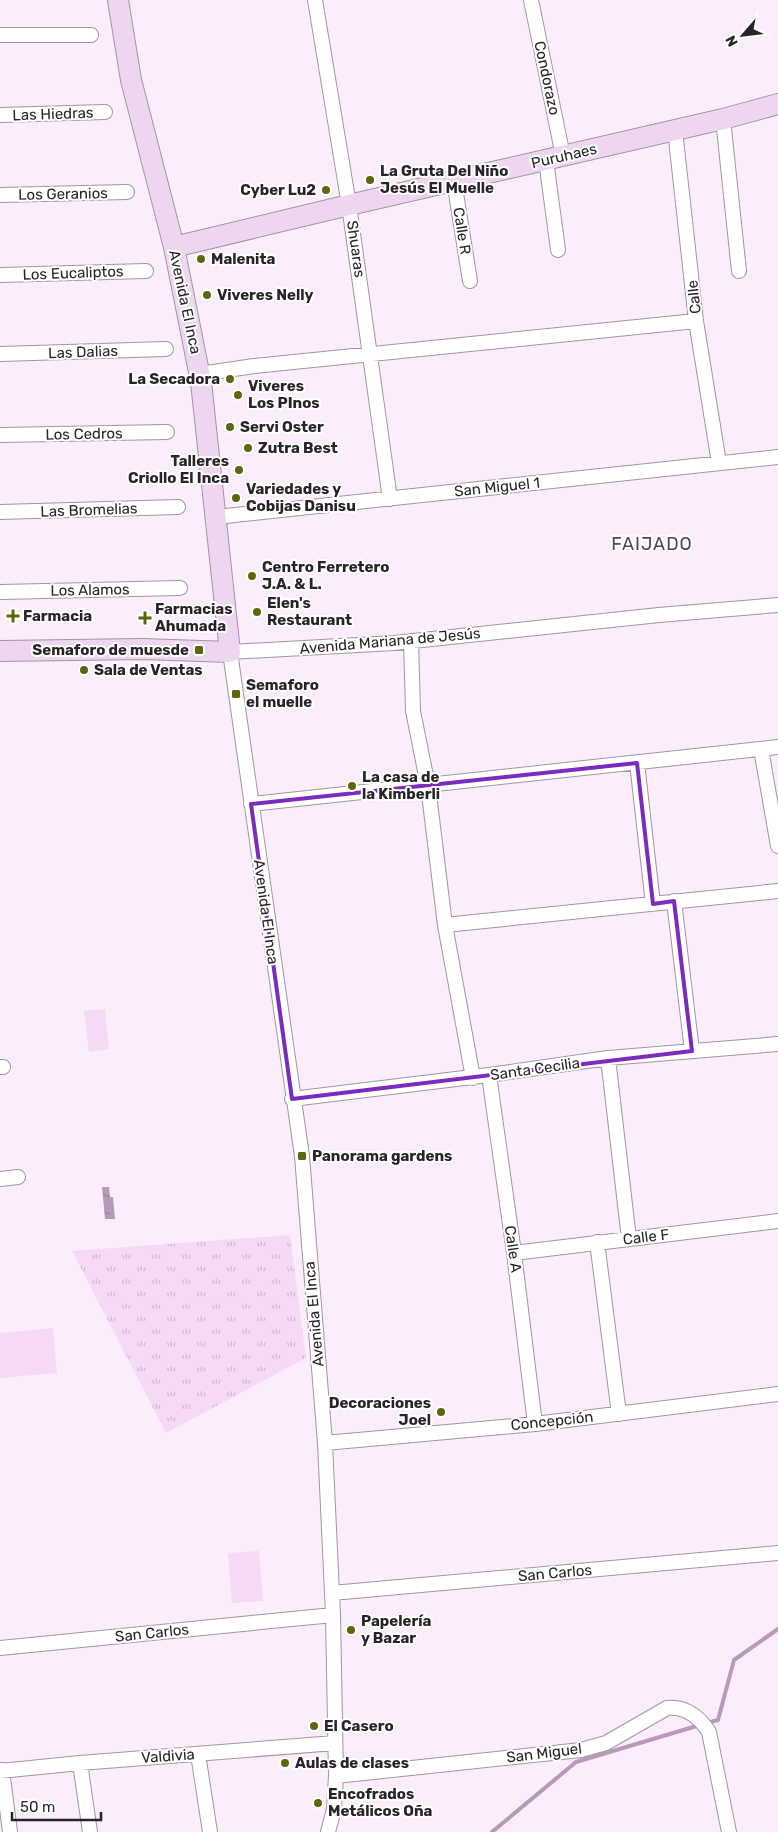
<svg xmlns="http://www.w3.org/2000/svg" width="778" height="1832" font-family="Rubik,sans-serif">
<style>
.grass{fill:url(#grass-tufts)}
.park{fill:#f5d9f5}
.water{fill:url(#water-ripples)}
.lines{fill:none;stroke-linecap:round;stroke-linejoin:round}
.stream{stroke:#b89ab8;stroke-width:4}
.street-casing{stroke:#a295a2;stroke-width:16}
.secondary-casing{stroke:#a295a2;stroke-width:22}
.street{stroke:#fff;stroke-width:14}
.secondary{stroke:#efd6f0;stroke-width:20}
.marked{fill:none;stroke:#7b2cbf;stroke-width:4;stroke-linejoin:round}
.poi-dot{fill:#5d6709;stroke:#fff;stroke-width:2}
.labels{text-anchor:middle;dominant-baseline:central;stroke-width:4;stroke-linejoin:round;paint-order:stroke}
.street-label{font-size:15px;fill:#282328;stroke:#fff}
.poi-label{font-size:15px;font-weight:bold;fill:#282328;stroke:#fff;text-anchor:start}
.quarter-label{font-size:18px;letter-spacing:1px;fill:#504550;stroke:#fff}
</style>
<defs>
<pattern id="grass-tufts" width="24" height="20" patternUnits="userSpaceOnUse" patternTransform="scale(1.25)"><rect width="24" height="20" fill="#f5d9f5"/><path d="M3 7l-1-3M5 7V3M7 7l1-3M15 17l-1-3M17 17v-4M19 17l1-3" fill="none" stroke="#d2bad2"/></pattern>
<pattern id="water-ripples" width="26" height="14" patternUnits="userSpaceOnUse" patternTransform="scale(1.25)"><rect width="26" height="14" fill="#b89ab8"/><path d="M2 4q2-2 4 0t4 0M15 11q2-2 4 0t4 0" fill="none" stroke="#967d96"/></pattern>
</defs>
<rect width="100%" height="100%" fill="#fbedfb"/>
<!-- grass -->
<path class="grass" d="M 290,1235 L 306,1358 L 166,1433 L 72,1251 Z"/>
<!-- park -->
<path class="park" d="M 105,1009 L 109,1049 L 89,1052 L 84,1011 Z
M 53,1328 L 57,1373 L 0,1378 L 0,1333 Z
M 259,1551 L 263,1601 L 232,1603 L 228,1553 Z"/>
<!-- water -->
<path class="water" d="M 102,1187 L 109,1187 L 110,1197 L 113,1197 L 115,1219 L 105,1219 Z"/>
<g class="lines">
<!-- stream -->
<path class="stream" d="M 707,1723 L 718,1720 L 734,1660 L 778,1629
M 492,1832 L 576,1762 L 700,1725"/>
<defs>
<path id="street" d="M 315,0 L 349,205 L 390,499
M 531,0 L 563,156
M 0,35 L 91,35
M 0,115 L 105,112
M 723,119 L 739,271
M 675,130 L 696,321 L 719,463
M 546,160 L 558,250
M 454,181 L 470,281
M 0,195 L 127,192
M 0,275 L 146,271
M 0,354 L 166,349
M 200,374 L 254,366 L 696,321
M 0,435 L 167,432
M 0,512 L 178,507
M 216,517 L 778,457
M 0,592 L 180,588
M 411,641 L 413,711 L 428,786 L 445,925 L 778,891
M 761,749 L 778,846
M 637,763 L 653,904
M 251,804 L 778,747
M 674,901 L 692,1051
M 445,925 L 473,1078
M 608,1058 L 629,1239
M 0,1067 L 3,1067
M 489,1075 L 514,1253 L 535,1424
M 292,1099 L 489,1075 L 608,1058 L 778,1044
M 0,1179 L 18,1177
M 597,1242 L 619,1414
M 514,1253 L 778,1221
M 325,1443 L 535,1424 L 778,1394
M 332,1593 L 778,1553
M 0,1648 L 333,1615
M 198,1754 L 210,1832
M 80,1763 L 90,1832
M 2,1770 L 10,1832
M 0,1771 L 80,1763 L 335,1743
M 336,1776 L 581,1750 L 606,1743 L 667,1708 C 686,1706 700,1718 709,1732 L 729,1832
M 328,1832 L 334,1809 L 336,1776 L 333,1615 L 325,1443 L 302,1156 L 230,652 L 394,643 L 659,615 L 778,605"/>
<path id="secondary" d="M 174,247 L 349,205 L 723,119 L 778,104
M 0,651 L 143,649 L 230,652 L 201,382 L 174,247 L 131,80 L 118,0"/>
</defs>
<!-- street casing -->
<use href="#street" class="street-casing"/>
<!-- secondary casing -->
<use href="#secondary" class="secondary-casing"/>
<!-- street -->
<use href="#street" class="street"/>
<!-- secondary -->
<use href="#secondary" class="secondary"/>
</g>
<!-- marked area -->
<path class="marked" d="M 637,763 L 653,904 L 674,901 L 692,1051 L 292,1099 L 251,804 Z"/>
<!-- markers -->
<g class="poi-dot">
<circle cx="370" cy="180" r="5"/>
<circle cx="326" cy="190" r="5"/>
<circle cx="201" cy="259" r="5"/>
<circle cx="207" cy="295" r="5"/>
<circle cx="230" cy="379" r="5"/>
<circle cx="238" cy="395" r="5"/>
<circle cx="230" cy="427" r="5"/>
<circle cx="248" cy="448" r="5"/>
<circle cx="239" cy="470" r="5"/>
<circle cx="236" cy="498" r="5"/>
<circle cx="252" cy="576" r="5"/>
<circle cx="257" cy="612" r="5"/>
<path d="M10.5 608.5h5v5h5v5h-5v5h-5v-5h-5v-5h5z"/>
<path d="M142.5 610.5h5v5h5v5h-5v5h-5v-5h-5v-5h5z"/>
<rect x="194" y="645" width="10" height="10" rx="2.5"/>
<circle cx="84" cy="670" r="5"/>
<rect x="231" y="689" width="10" height="10" rx="2.5"/>
<circle cx="352" cy="786" r="5"/>
<rect x="297" y="1151" width="10" height="10" rx="2.5"/>
<circle cx="441" cy="1412" r="5"/>
<circle cx="351" cy="1630" r="5"/>
<circle cx="314" cy="1726" r="5"/>
<circle cx="285" cy="1763" r="5"/>
<circle cx="318" cy="1803" r="5"/>
</g>
<g class="labels">
<!-- street labels -->
<g class="street-label">
<text transform="translate(547 78) rotate(78)">Condorazo</text>
<text transform="translate(53 114) rotate(-2)">Las Hiedras</text>
<text transform="translate(564 156) rotate(-13)">Puruhaes</text>
<text transform="translate(63 194) rotate(-1)">Los Geranios</text>
<text transform="translate(462 231) rotate(81)">Calle R</text>
<text transform="translate(356 249) rotate(82)">Shuaras</text>
<text transform="translate(73 273) rotate(-2)">Los Eucaliptos</text>
<text transform="translate(694 297) rotate(-96)">Calle</text>
<text transform="translate(185 302) rotate(78)">Avenida El Inca</text>
<text transform="translate(83 352) rotate(-2)">Las Dalias</text>
<text transform="translate(84 434) rotate(-1)">Los Cedros</text>
<text transform="translate(497 487) rotate(-6)">San Miguel 1</text>
<text transform="translate(89 510) rotate(-2)">Las Bromelias</text>
<text transform="translate(90 590) rotate(-1)">Los Alamos</text>
<text transform="translate(390 641) rotate(-5)">Avenida Mariana de Jesús</text>
<text transform="translate(266 912) rotate(82)">Avenida El Inca</text>
<text transform="translate(535 1069) rotate(-8)">Santa Cecilia</text>
<text transform="translate(646 1237) rotate(-7)">Calle F</text>
<text transform="translate(513 1249) rotate(82)">Calle A</text>
<text transform="translate(314 1314) rotate(-95)">Avenida El Inca</text>
<text transform="translate(552 1421) rotate(-6)">Concepción</text>
<text transform="translate(555 1573) rotate(-5)">San Carlos</text>
<text transform="translate(152 1633) rotate(-6)">San Carlos</text>
<text transform="translate(544 1753) rotate(-7)">San Miguel</text>
<text transform="translate(168 1756) rotate(-4)">Valdivia</text>
</g>
<!-- poi labels -->
<g class="poi-label">
<text x="380" y="171">La Gruta Del Niño<tspan x="380" dy="17">Jesús El Muelle</tspan></text>
<text x="316" y="190" text-anchor="end">Cyber Lu2</text>
<text x="211" y="259">Malenita</text>
<text x="217" y="295">Viveres Nelly</text>
<text x="220" y="379" text-anchor="end">La Secadora</text>
<text x="248" y="386">Viveres<tspan x="248" dy="17">Los PInos</tspan></text>
<text x="240" y="427">Servi Oster</text>
<text x="258" y="448">Zutra Best</text>
<text x="229" y="461" text-anchor="end">Talleres<tspan x="229" dy="17">Criollo El Inca</tspan></text>
<text x="246" y="489">Variedades y<tspan x="246" dy="17">Cobijas Danisu</tspan></text>
<text x="262" y="567">Centro Ferretero<tspan x="262" dy="17">J.A. &amp; L.</tspan></text>
<text x="267" y="603">Elen's<tspan x="267" dy="17">Restaurant</tspan></text>
<text x="155" y="609">Farmacias<tspan x="155" dy="17">Ahumada</tspan></text>
<text x="23" y="616">Farmacia</text>
<text x="189" y="650" text-anchor="end">Semaforo de muesde</text>
<text x="94" y="670">Sala de Ventas</text>
<text x="246" y="685">Semaforo<tspan x="246" dy="17">el muelle</tspan></text>
<text x="362" y="777">La casa de<tspan x="362" dy="17">la Kimberli</tspan></text>
<text x="312" y="1156">Panorama gardens</text>
<text x="431" y="1403" text-anchor="end">Decoraciones<tspan x="431" dy="17">Joel</tspan></text>
<text x="361" y="1621">Papelería<tspan x="361" dy="17">y Bazar</tspan></text>
<text x="324" y="1726">El Casero</text>
<text x="295" y="1763">Aulas de clases</text>
<text x="328" y="1794">Encofrados<tspan x="328" dy="17">Metálicos Oña</tspan></text>
</g>
<!-- quarter labels -->
<g class="quarter-label">
<text x="652" y="544">FAIJADO</text>
</g>
</g>
<!-- north arrow -->
<g transform="translate(743 35) rotate(242)" stroke="#ffffff" stroke-width="4" paint-order="stroke">
<path d="M0-4L9 19L0 12L-9 19Z" fill="#282328"/>
<text y="-8" font-size="14" font-weight="bold" text-anchor="middle" fill="#282328">N</text>
</g>
<!-- scale -->
<path d="M12 1812v8h89v-8" fill="none" stroke="#282328" stroke-width="2.5"/>
<text x="20" y="1812" font-size="15" fill="#282328" stroke="#ffffff" stroke-width="4" paint-order="stroke">50 m</text>
</svg>
